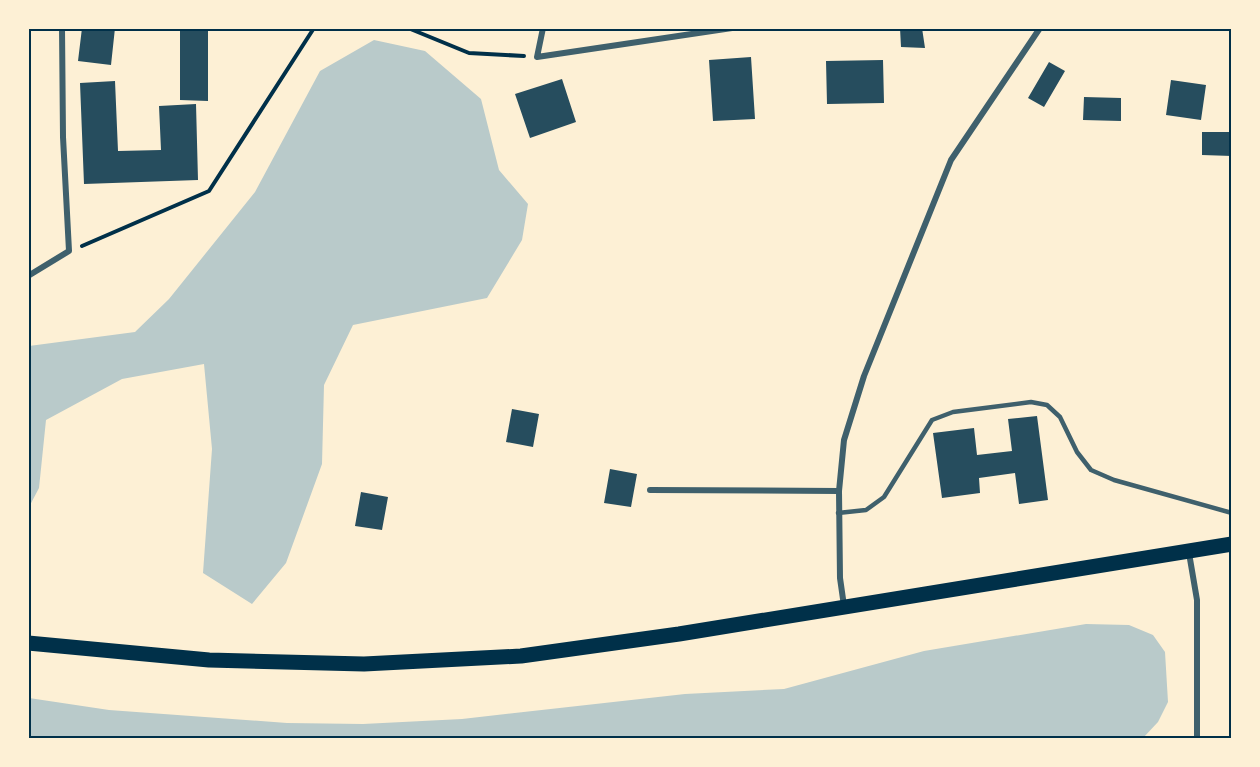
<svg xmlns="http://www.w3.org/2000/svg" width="1260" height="767" font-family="Inter,sans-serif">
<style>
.green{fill:#b9caca}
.building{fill:#264d5e}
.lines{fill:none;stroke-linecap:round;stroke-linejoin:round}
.path{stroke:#003049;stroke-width:4}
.service{stroke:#3f606c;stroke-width:4.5}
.minor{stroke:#3f606c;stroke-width:6}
.primary{stroke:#003049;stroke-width:15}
.neatline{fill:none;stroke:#003049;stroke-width:2}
</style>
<rect width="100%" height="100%" fill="#fdf0d5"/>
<!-- green -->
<path class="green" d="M 374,40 L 425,51 L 481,99 L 499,170 L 528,204 L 522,240 L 487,298 L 353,325 L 324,385 L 322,464 L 286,563 L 252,604 L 203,573 L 212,449 L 204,364 L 122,379 L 46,420 L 39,488 L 29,507 L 29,346 L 135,332 L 169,299 L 255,192 L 320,71 Z
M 1086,624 L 1129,625 L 1153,635 L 1165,652 L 1168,702 L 1158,722 L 1143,738 L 29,738 L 29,698 L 109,710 L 287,723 L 363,724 L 462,719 L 685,694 L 784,689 L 924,651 Z"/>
<!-- building -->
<path class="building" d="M 82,28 L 115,28 L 111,65 L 78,61 Z
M 180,28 L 208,28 L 208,101 L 180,100 Z
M 900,28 L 922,28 L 925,48 L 901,47 Z
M 751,57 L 755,119 L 713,121 L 709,60 Z
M 883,60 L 884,103 L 827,104 L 826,61 Z
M 1049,62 L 1065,71 L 1044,107 L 1028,98 Z
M 562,79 L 576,122 L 530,138 L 515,94 Z
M 1171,80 L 1206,85 L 1201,120 L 1166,115 Z
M 115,81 L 118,151 L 161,150 L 159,106 L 196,104 L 198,180 L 84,184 L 80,83 Z
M 1084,97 L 1121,98 L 1121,121 L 1083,120 Z
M 1202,132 L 1232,132 L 1232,156 L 1202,155 Z
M 512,409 L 539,414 L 533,447 L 506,442 Z
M 1037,416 L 1048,500 L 1019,504 L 1015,473 L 979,478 L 980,493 L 942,498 L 933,433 L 974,428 L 977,455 L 1012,451 L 1008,419 Z
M 610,469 L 637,474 L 631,507 L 604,503 Z
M 361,492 L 388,497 L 382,530 L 355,526 Z"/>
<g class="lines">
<!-- path -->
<path class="path" d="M 408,28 L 469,53 L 524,56
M 82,246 L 209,191 L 314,28"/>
<!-- service -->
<path class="service" d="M 838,513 L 866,510 L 884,497 L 932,420 L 953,412 L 1031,402 L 1047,405 L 1060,417 L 1077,452 L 1091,470 L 1114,480 L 1232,513"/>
<!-- minor -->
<path class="minor" d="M 543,28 L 537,57 L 732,28
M 28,276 L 69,251 L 63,137 L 62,28
M 650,490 L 839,491
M 1189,553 L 1197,600 L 1197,738
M 844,606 L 840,578 L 839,491 L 844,440 L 864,376 L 951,160 L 1040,28"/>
<!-- primary -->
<path class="primary" d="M 28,643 L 209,660 L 364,664 L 521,656 L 679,634 L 1232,544"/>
</g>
<!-- border -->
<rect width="1260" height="767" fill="none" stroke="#fdf0d5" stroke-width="60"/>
<rect x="30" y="30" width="1200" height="707" class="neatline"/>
</svg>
